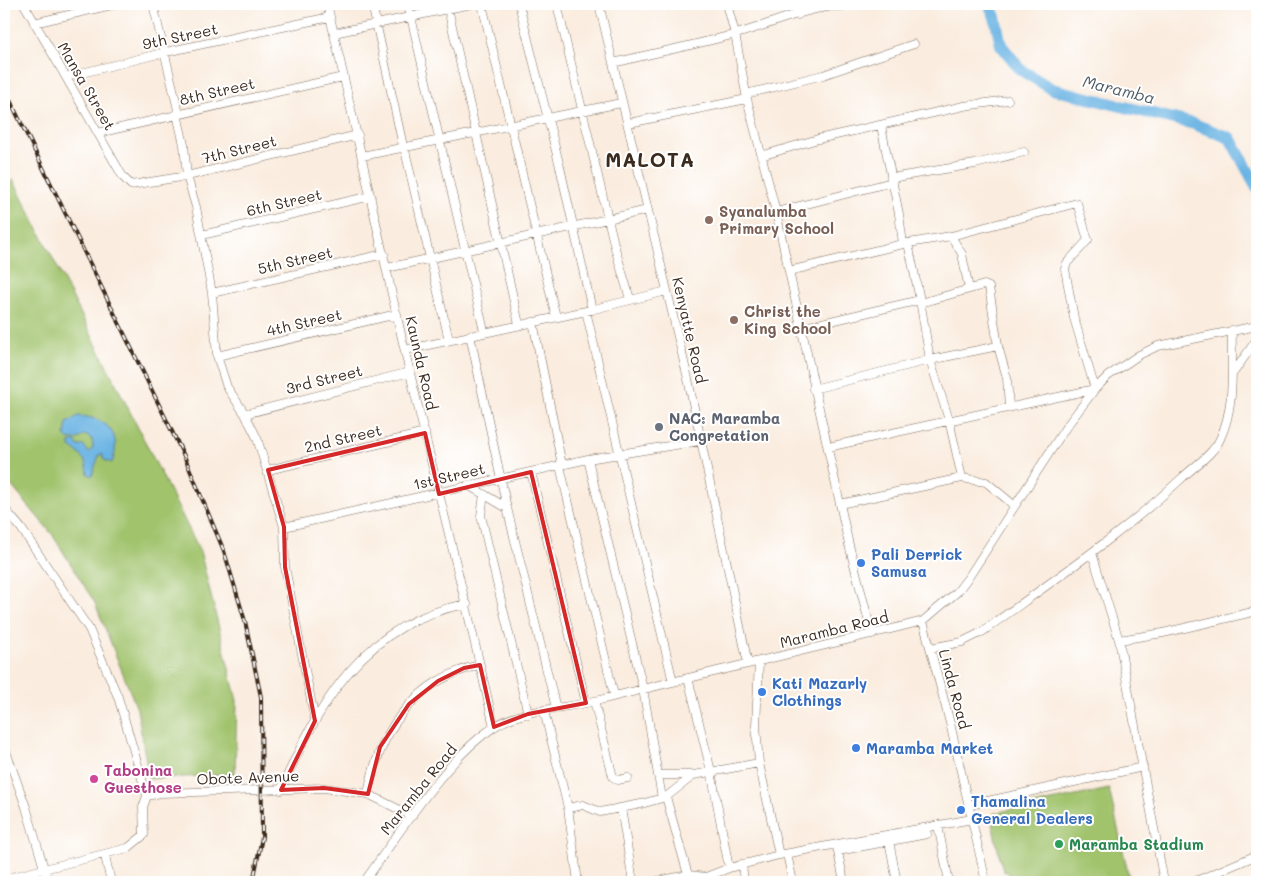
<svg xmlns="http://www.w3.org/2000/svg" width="1261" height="886" font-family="Mali,sans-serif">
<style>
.green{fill:#a0c36c;stroke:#6e7645}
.water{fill:#6bb4e3;stroke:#536f80}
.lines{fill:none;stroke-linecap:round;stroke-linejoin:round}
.river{stroke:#6bb4e3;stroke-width:12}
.minor-casing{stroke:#7e6e61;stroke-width:9}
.minor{stroke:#fff;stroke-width:8}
.rail-casing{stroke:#3b2a1e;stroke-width:4}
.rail{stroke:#fff;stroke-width:2;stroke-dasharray:5.5;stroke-linecap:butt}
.marked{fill:none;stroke:#d62828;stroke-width:4;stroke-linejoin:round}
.education-dot{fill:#8d6e63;stroke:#fff;stroke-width:2}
.worship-dot{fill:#6b7280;stroke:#fff;stroke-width:2}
.shop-dot{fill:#3f7fe0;stroke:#fff;stroke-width:2}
.hotel-dot{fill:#d1479c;stroke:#fff;stroke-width:2}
.leisure-dot{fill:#2e9e5b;stroke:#fff;stroke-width:2}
.labels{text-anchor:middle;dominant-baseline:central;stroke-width:4;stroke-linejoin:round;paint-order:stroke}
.street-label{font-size:15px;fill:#3b2a1e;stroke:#fff}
.education-label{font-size:15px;font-weight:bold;fill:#785e54;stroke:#fff;text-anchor:start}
.worship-label{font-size:15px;font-weight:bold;fill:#5b616d;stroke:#fff;text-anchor:start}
.shop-label{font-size:15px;font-weight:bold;fill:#366cbe;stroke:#fff;text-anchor:start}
.hotel-label{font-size:15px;font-weight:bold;fill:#b23c85;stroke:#fff;text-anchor:start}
.leisure-label{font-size:15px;font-weight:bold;fill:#27864d;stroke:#fff;text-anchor:start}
.water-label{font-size:16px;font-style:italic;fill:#4c5a63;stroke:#fff}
.district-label{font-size:20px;font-weight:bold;letter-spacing:1px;fill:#3b2a1e;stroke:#fff}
</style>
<rect width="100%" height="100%" fill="#fff"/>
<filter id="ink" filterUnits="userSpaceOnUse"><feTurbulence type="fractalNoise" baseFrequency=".02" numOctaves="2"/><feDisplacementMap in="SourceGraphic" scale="10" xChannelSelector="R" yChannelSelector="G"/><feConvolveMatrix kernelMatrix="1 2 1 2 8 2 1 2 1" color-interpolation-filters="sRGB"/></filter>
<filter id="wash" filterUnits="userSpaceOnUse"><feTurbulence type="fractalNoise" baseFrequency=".0096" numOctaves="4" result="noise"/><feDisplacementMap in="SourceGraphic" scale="20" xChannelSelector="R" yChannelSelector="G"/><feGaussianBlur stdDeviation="1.12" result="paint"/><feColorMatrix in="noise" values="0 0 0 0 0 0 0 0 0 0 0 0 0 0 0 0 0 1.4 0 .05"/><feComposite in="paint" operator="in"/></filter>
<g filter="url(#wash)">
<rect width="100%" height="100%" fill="#faecde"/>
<!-- green -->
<path class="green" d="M 13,179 L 200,551 L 237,701 L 235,774 L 149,779 L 137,709 L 95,603 L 52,534 L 4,477 L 4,193 Z
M 1109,789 L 1130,882 L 1011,882 L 1009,873 L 1003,871 L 992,824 L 996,823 L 994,813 Z"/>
<!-- water -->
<path class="water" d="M 78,416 C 107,417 123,434 112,463 L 104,460 L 102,454 L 99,455 L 92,476 L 88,474 C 87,460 81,454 70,447 L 70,442 L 76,442 L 78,446 L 84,446 L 89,453 L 93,447 L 92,439 L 85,435 L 76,440 L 67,439 L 65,435 L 67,423 Z"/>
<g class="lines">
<!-- river -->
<path class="river" d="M 989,4 L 995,17 L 1001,45 L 1021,70 L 1052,89 L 1194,124 L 1230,138 L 1257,187"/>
</g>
</g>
<g filter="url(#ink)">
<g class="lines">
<defs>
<path id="minor" d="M 24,4 L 123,177 L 131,185 L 187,176 L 358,135
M 153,4 L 179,114
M 327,4 C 356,127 381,250 410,373 C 438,491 468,609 494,727
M 372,4 L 403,146
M 408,4 L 484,331
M 447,4 L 519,324
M 482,4 L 556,317
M 519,4 L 560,167 L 592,310
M 557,4 L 615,248 L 630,299
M 599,4 L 688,379 L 748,664
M 727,4 L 735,34 L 747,99 L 776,212 L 849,545 L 872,634
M 795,4 L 798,15
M 34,23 L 116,4
M 334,33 L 471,4
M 613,63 C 654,53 695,45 736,34 C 767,26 811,5 842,6
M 66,77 L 166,52 L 330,17
M 746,94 L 823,75 L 914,44
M 177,114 L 184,145 L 187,176 L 196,207 L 212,293 L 217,356 L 227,387 L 245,414 L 257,438 L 284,527 L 285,567 L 315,721
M 629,123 L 747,99
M 881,126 L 899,214 L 903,244
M 98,133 L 343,77
M 404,146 L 449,340
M 362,156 L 621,103
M 761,156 L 818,139 L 964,106 L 1008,100
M 891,178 L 975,164 L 1024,152
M 776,212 L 892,182
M 202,235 L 371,196
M 908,243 L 920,300
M 387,268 L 648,210
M 789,271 L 903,244 L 951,236 L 962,254 L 969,289
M 212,293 L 384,254
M 920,303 L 984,285 L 989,287 L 998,346 L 1007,378 L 1009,407
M 586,311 L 673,682
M 533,322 L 562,465
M 801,328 L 920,300 L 930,360 L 813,389
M 470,335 L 507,508 L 556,708
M 405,350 L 586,311 L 667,291
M 217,356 L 397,314
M 1234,372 L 1257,339
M 245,414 L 410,372
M 828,447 L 1095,389 L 1074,318 L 1065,269 L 1067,263 L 1088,240 L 1077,203 L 951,236
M 588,459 L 643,689 L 662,798
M 560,466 L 614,695
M 268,470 L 425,433
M 531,472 L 586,703
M 962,478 L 949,420 L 930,360 L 998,346
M 468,485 L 507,508
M 484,494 L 481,516 L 483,524 L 528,714
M 840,504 L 962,478 L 986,482 L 1015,506
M 4,508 L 21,528 L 89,629 L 118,697 L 147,796
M 284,527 L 588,459 L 700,441
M 1092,553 L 1119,640 L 1164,882
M 923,621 L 950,723 L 986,882
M 1119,640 L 1163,633 L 1257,611
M 931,648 L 962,642 L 982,632 C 1051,582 1121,535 1183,477 C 1196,465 1213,454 1220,439 C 1236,405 1231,367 1232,330
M 759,661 L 756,726 L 759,763 L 779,855
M 688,678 L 711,771 L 729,868
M 594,701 L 613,777 L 618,780 L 628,778
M 544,711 L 568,808 L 578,882
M 4,746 L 26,807 L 48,882
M 659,775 L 694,775 L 759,763
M 281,790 C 318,703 366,621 467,604
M 368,794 C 379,731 415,679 480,665
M 666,797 L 688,875
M 969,805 L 1143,767
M 568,808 L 583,805 L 600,812 L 641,804 L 666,797 L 694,775
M 621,808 L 633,882
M 938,825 L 949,882
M 889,841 L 897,882
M 837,847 L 844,882
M 838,851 L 927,834
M 787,854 L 793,882
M 105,856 L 111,882
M 742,864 L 744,882
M 706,877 L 729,868 L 779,855 L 972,819
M 4,879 L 128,848 L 144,835 L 143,807 L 147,796 L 160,793 L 324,788 L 368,794 L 412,816
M 364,882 C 399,834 445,759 494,727 C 523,708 564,709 596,701 C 705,673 814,649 923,621 L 957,592 L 970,575 L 1066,427 L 1095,389 L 1108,376 L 1139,355 L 1158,346 L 1257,326
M 653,882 L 688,875 L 706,877 L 708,882
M 1194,882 L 1257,855"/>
</defs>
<!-- minor casing -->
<use href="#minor" class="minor-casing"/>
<!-- minor -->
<use href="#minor" class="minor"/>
<defs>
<path id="rail" d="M 4,88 L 185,458 L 224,551 L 245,621 L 261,697 L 262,837 L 253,882"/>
</defs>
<!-- rail casing -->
<use href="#rail" class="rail-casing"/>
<!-- rail -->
<use href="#rail" class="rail"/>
</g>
</g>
<!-- marked area -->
<path class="marked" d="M 425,433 L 439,494 L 531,472 L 586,703 L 528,714 L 494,727 L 480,665 L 464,668 L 438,681 L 409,704 L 380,747 L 368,794 L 324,788 L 281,790 L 315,721 L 285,567 L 284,527 L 268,470 Z"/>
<!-- markers -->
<g class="education-dot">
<circle cx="709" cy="220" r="5"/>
<circle cx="734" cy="320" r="5"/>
</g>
<circle class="worship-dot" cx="659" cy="427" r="5"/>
<g class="shop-dot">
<circle cx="861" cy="563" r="5"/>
<circle cx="762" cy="692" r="5"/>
<circle cx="856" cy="748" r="5"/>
<circle cx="961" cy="810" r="5"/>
</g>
<circle class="hotel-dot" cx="94" cy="779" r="5"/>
<circle class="leisure-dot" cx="1059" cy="844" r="5"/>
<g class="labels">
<!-- street labels -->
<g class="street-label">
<text transform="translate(180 36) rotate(-12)">9th Street</text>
<text transform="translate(87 86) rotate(60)">Mansa Street</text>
<text transform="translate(217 91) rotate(-13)">8th Street</text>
<text transform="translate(239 149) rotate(-14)">7th Street</text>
<text transform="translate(284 202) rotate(-13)">6th Street</text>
<text transform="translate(295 260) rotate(-13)">5th Street</text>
<text transform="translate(304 322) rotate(-13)">4th Street</text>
<text transform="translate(690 330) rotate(77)">Kenyatte Road</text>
<text transform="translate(422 363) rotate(77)">Kaunda Road</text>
<text transform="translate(324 379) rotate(-14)">3rd Street</text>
<text transform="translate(343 438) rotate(-13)">2nd Street</text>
<text transform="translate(449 476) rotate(-13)">1st Street</text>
<text transform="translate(834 629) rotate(-14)">Maramba Road</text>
<text transform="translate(955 689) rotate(75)">Linda Road</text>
<text transform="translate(248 777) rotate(-2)">Obote Avenue</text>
<text transform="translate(418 789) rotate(-51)">Maramba Road</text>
</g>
<!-- education labels -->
<g class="education-label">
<text x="719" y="211">Syanalumba<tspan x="719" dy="17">Primary School</tspan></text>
<text x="744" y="311">Christ the<tspan x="744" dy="17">King School</tspan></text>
</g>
<!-- worship labels -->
<g class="worship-label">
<text x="669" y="418">NAC: Maramba<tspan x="669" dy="17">Congretation</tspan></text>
</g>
<!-- shop labels -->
<g class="shop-label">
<text x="871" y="554">Pali Derrick<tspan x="871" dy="17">Samusa</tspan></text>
<text x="772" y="683">Kati Mazarly<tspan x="772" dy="17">Clothings</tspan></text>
<text x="866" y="748">Maramba Market</text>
<text x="971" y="801">Thamalina<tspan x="971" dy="17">General Dealers</tspan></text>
</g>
<!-- hotel labels -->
<g class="hotel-label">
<text x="104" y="770">Tabonina<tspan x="104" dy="17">Guesthose</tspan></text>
</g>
<!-- leisure labels -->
<g class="leisure-label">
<text x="1069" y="844">Maramba Stadium</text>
</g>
<!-- water labels -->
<g class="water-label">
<text transform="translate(1119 89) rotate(14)">Maramba</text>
</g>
<!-- district labels -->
<g class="district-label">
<text x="650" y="159">MALOTA</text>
</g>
</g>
<!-- margin -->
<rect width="1261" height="886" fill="none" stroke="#fff" stroke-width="20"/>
</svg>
